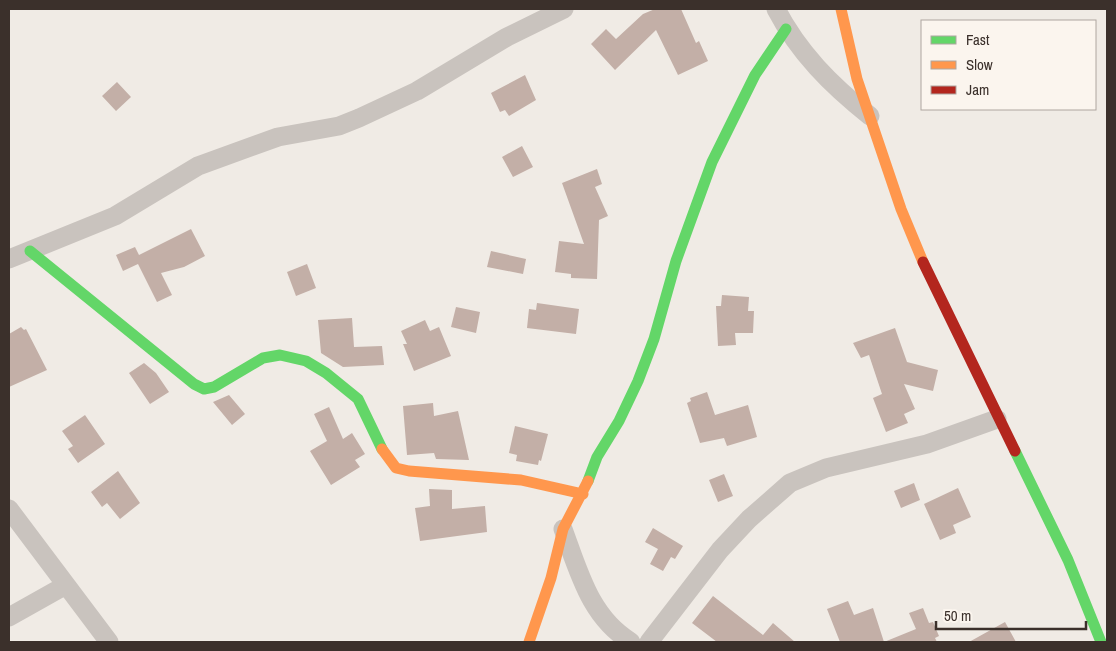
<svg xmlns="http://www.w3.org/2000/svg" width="1116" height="651" font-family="'Archivo Narrow',sans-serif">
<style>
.building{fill:#c3afa7}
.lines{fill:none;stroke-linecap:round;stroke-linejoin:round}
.street{stroke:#c9c3be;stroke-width:19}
.fast{stroke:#63d668;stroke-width:11}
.slow{stroke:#ff974d;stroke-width:11}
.jam{stroke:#b3261e;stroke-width:11}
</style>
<rect width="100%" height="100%" fill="#f0ebe5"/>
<!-- building -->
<path class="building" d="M 655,9 L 681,9 L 696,43 L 699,41 L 708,61 L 678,75 L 656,30 L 615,70 L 591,44 L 606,29 L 616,39 L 643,14 Z
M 525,75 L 536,100 L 509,116 L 505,110 L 500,112 L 491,93 Z
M 117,82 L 131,97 L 116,111 L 102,96 Z
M 522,146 L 533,167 L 513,177 L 502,157 Z
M 597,169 L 602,184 L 595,187 L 608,216 L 599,220 L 597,279 L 571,278 L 571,274 L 555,272 L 559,241 L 584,244 L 562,183 Z
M 191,229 L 205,256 L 184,267 L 161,273 L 172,295 L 157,302 L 138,264 L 123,271 L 116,255 L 135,247 L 139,255 Z
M 491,251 L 526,259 L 523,274 L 487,267 Z
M 307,264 L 316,288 L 296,296 L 287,272 Z
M 722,295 L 749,297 L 748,311 L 754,311 L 753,333 L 735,333 L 736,345 L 718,346 L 716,306 L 721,306 Z
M 537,303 L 579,309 L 576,334 L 527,328 L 529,309 L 536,310 Z
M 456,307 L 480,312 L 476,333 L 451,327 Z
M 352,318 L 354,347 L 382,346 L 384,365 L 343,367 L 321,353 L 318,320 Z
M 425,320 L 430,331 L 439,327 L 451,356 L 414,371 L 403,344 L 407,344 L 401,331 Z
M 21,327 L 24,330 L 26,329 L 47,370 L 9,387 L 9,334 Z
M 895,328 L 907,362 L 938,370 L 933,391 L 904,384 L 915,409 L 904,414 L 908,423 L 886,432 L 873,398 L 882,394 L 869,355 L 861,358 L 853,343 Z
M 144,363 L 156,373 L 169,392 L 150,404 L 129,373 Z
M 707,392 L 715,415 L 748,405 L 757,437 L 727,446 L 724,438 L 700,443 L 687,403 L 691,401 L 690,398 Z
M 229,395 L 245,414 L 232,425 L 213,402 Z
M 433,403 L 434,416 L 458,411 L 469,460 L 436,459 L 434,453 L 407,455 L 403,406 Z
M 329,407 L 343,439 L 352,433 L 365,454 L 355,460 L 360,467 L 331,485 L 310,451 L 327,441 L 314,414 Z
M 85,415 L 105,444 L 78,463 L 68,449 L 73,446 L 62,431 Z
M 515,426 L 548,434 L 541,461 L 539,460 L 538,465 L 516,461 L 517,455 L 509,453 Z
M 118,471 L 140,503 L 120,519 L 107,503 L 102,507 L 91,492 Z
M 724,474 L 733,496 L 718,502 L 709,480 Z
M 914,483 L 920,500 L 901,508 L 894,491 Z
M 958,488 L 971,517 L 953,525 L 956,533 L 940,540 L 924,504 Z
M 429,489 L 452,490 L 452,509 L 485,506 L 487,532 L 420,541 L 415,508 L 430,506 Z
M 653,528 L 683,546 L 675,559 L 671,557 L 663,571 L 650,564 L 658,549 L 645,542 Z
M 713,596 L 763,635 L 773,623 L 795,642 L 717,642 L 692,623 Z
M 848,601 L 854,615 L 873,608 L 884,642 L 916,629 L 909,613 L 923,608 L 929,623 L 933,622 L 939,636 L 935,638 L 937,642 L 840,642 L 827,609 Z
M 1005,622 L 1016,642 L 969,642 Z"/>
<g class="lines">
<!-- street -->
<path class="street" d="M 776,9 C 799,53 831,85 870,116
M 9,259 L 115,216 L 198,166 L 278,137 L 339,126 L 359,118 L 417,91 L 507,37 L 564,9
M 9,509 L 109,642
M 563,529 C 579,572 590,617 631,642
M 9,617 L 66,585
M 649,642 L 720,550 L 749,519 L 790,483 L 826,468 L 927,444 L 997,419"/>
<!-- fast -->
<path class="fast" d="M 30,251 L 194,384 L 204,389 L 214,387 L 263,358 L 280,355 L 306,361 L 326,373 L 358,399 L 382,449
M 1015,451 L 1068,560 L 1101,642
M 588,481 L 597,457 L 619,421 L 638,381 L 654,339 L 676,261 L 712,162 L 755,75 L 786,29"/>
<!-- slow -->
<path class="slow" d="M 841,9 L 857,79 L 901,209 L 923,262
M 382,449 L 396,468 L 409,471 L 521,480 L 583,494
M 529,642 L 551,578 L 563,529 L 588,481"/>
<!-- jam -->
<path class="jam" d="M 923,262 L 1015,451"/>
</g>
<!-- border -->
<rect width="1116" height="651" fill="none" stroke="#3b302b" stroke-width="20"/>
<!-- legend -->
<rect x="921" y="20" width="175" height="90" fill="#fbf5ee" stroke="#aea6a0"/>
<rect x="931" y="36" width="25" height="8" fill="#63d668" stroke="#aea6a0"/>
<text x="966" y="45" font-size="15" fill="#3b302b">Fast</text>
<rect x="931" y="61" width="25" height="8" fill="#ff974d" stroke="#aea6a0"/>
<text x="966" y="70" font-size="15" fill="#3b302b">Slow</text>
<rect x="931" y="86" width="25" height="8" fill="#b3261e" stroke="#aea6a0"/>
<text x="966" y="95" font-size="15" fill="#3b302b">Jam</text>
<!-- scale -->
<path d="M936 621v8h150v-8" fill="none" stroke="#3b302b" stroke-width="2.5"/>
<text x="944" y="621" font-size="15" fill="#3b302b" stroke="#fbf5ee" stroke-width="4" paint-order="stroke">50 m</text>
</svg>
